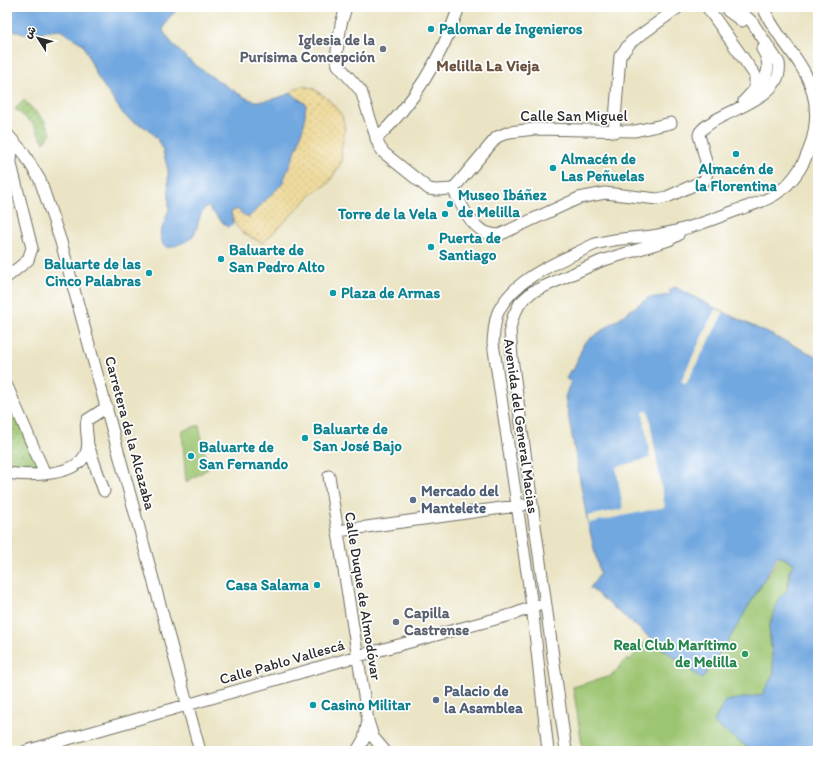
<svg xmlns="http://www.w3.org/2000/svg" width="825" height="758" font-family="Itim,'Playpen Sans Arabic',sans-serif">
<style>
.green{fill:#9cc571;stroke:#64784e}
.sand{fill:url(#sand-dots);stroke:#8c8264}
.park{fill:url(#park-dots);stroke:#64784e}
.water{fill:#72a8e0;stroke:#4e6a86}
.pier{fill:#eae4c4}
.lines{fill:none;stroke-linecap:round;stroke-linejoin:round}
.minor-casing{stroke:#6e6c61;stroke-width:13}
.minor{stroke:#fff;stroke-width:11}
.culture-dot{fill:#0f9aa8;stroke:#fff;stroke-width:1.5}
.worship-dot{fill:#6b7280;stroke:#fff;stroke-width:1.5}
.service-dot{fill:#5c6f8a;stroke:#fff;stroke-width:1.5}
.leisure-dot{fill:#2e9e5b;stroke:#fff;stroke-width:1.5}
.labels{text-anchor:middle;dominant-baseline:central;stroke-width:3.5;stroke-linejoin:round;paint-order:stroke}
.culture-label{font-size:15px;font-weight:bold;fill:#0d838f;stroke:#fff;text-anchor:start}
.worship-label{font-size:15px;font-weight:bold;fill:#5b616d;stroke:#fff;text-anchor:end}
.street-label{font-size:15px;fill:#2b2b2b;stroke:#fff}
.service-label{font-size:15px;font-weight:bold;fill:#4e5e75;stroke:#fff;text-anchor:start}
.leisure-label{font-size:15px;font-weight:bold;fill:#27864d;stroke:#fff;text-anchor:end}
.neighbourhood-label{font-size:16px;font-weight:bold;fill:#6b5240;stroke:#fff}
</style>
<defs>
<pattern id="sand-dots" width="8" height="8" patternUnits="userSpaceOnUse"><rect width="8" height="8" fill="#eeda9e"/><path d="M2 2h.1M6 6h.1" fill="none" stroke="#cb8" stroke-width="1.8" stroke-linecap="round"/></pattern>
<pattern id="park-dots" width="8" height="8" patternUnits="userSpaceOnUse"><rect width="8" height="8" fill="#9cc571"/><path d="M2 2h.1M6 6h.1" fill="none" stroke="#7fa05d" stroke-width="1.8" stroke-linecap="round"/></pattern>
</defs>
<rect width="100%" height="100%" fill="#fff"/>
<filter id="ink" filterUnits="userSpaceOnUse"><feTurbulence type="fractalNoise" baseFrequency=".025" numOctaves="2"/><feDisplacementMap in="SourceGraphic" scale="8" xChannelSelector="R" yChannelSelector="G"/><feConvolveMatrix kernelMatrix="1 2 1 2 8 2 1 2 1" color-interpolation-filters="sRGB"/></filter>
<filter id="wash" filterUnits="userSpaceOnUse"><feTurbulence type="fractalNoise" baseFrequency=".012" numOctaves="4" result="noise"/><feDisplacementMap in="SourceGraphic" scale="16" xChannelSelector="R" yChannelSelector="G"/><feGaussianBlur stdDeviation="0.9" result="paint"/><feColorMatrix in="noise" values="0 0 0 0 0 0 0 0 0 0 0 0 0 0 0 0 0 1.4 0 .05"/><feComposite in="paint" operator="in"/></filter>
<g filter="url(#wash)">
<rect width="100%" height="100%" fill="#eae4c4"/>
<!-- green -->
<path class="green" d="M 199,425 L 208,469 L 186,482 L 182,431 Z
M 780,556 L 794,564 L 789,571 L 787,591 L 779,598 L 774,610 L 769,628 L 774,673 L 762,695 L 725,701 L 713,723 L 753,751 L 583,751 L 573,687 L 611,676 L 628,658 L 629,661 L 647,640 L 663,649 L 702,679 Z"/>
<!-- sand -->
<path class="sand" d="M 303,86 L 314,89 L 328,99 L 342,115 L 345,128 L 341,151 L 342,161 L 328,184 L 312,194 L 263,243 C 246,235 235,232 231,212 L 238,209 L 249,217 L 263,202 L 306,104 L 291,93 L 296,88 Z"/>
<!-- park -->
<path class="park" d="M 24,100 L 44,120 L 51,133 L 44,143 L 33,124 L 15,109 Z
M 7,386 L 45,474 L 7,473 Z"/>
<!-- water -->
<path class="water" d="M 7,7 L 181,7 C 172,14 166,19 163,31 C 179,56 204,72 228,87 C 237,92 245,99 255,101 C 268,102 280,97 291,93 L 306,104 L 304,124 L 298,145 L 282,184 L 249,217 L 242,214 L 238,209 L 231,212 L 233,223 L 228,228 L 207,206 C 197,214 200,227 192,237 C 187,242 176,245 169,248 L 163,245 L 160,234 L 169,209 L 168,170 L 161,144 L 152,133 L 143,126 L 132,121 L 124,115 L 98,78 L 83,44 L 60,30 L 23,34 L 7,28 Z
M 675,287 L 715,308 L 818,357 L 818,751 L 753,751 L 713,723 L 725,701 L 762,695 L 774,673 L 769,628 L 779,598 L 787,591 L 790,577 L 789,571 L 794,563 L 778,555 L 730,638 L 702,679 L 665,650 L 590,588 L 600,574 L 587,519 L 565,397 L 571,381 L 566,379 L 570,370 L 573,371 L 584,343 L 648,298 L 670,295 L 670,289 Z"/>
<!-- pier -->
<path class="pier" d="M 715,309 L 724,312 L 686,384 L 681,381 Z
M 648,410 L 665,507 L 589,523 L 587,516 L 623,509 L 616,467 L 650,458 L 643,412 Z"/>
</g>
<g filter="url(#ink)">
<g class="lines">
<defs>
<path id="minor" d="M 346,7 L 341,24 L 336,58 L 338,65 L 361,91 L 379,146 L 384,153 L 429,189 L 436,190 L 453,189
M 707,7 L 755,75 L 755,89 L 744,101
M 726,7 L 728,11 L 742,21
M 756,93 C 767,77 773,66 762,49
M 614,132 L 620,56 L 631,42 L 679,7
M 7,134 L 23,152 L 40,180 L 61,242 L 200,751
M 376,139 C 414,103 442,56 459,7
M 453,189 C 464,209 473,235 499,235 L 579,198 L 605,193 L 657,199 L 667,197 L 705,180 L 708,169 L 699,135 L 700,132 C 717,110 785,101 779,63 L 752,22 L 736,7
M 453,189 L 497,137 L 509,132 L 535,129 L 635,131 L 671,123
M 7,277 L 28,260 L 32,248 L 11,164 L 12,140
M 7,386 L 45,474
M 88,445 L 104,491
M 7,473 C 27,476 77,477 86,453 C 91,442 84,431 87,420 L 107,407
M 329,476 L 368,721 L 373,737 L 385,751
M 338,531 L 523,505
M 26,751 L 358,656 L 514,614 L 537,605
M 357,751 L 364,739 L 368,721
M 548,751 L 532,606 L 493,343 C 494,332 494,320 499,310 C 517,276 561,261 593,245 C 614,237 640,239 662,234 C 689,229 714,219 740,209 C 752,205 766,201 776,194 C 807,173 823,126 812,90 C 803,59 775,37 763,7
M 566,751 L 512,358 L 510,329 L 513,317 L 520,303 L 532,292 L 601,261 L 669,240 L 678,235"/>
</defs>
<!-- minor casing -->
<use href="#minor" class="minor-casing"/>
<!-- minor -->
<use href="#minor" class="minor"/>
</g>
</g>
<!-- markers -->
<g class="culture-dot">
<circle cx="431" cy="29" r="4"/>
<circle cx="736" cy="154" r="4"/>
<circle cx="553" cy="168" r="4"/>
<circle cx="450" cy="204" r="4"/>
<circle cx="445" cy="214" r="4"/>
<circle cx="431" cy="247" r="4"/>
<circle cx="221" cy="259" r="4"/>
<circle cx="149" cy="273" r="4"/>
<circle cx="333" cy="293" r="4"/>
<circle cx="305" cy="438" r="4"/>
<circle cx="191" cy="456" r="4"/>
<circle cx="317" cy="585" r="4"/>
<circle cx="313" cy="705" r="4"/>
</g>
<g class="worship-dot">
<circle cx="383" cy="49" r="4"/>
<circle cx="396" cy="622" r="4"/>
</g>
<g class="service-dot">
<circle cx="413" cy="500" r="4"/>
<circle cx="436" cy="700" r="4"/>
</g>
<circle class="leisure-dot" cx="745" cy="654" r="4"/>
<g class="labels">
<!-- culture labels -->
<g class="culture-label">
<text x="439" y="29">Palomar de Ingenieros</text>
<text x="561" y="159">Almacén de<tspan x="561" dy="17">Las Peñuelas</tspan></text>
<text x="736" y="169" text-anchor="middle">Almacén de<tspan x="736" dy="17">la Florentina</tspan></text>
<text x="458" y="195">Museo Ibáñez<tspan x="458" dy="17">de Melilla</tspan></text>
<text x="437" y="214" text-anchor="end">Torre de la Vela</text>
<text x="439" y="238">Puerta de<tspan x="439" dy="17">Santiago</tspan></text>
<text x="229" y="250">Baluarte de<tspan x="229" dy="17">San Pedro Alto</tspan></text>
<text x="141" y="264" text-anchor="end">Baluarte de las<tspan x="141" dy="17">Cinco Palabras</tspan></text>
<text x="341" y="293">Plaza de Armas</text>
<text x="313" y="429">Baluarte de<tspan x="313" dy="17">San José Bajo</tspan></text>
<text x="199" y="447">Baluarte de<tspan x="199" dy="17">San Fernando</tspan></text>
<text x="309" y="585" text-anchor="end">Casa Salama</text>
<text x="321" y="705">Casino Militar</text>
</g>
<!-- worship labels -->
<g class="worship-label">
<text x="375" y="40">Iglesia de la<tspan x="375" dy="17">Purísima Concepción</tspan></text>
<text x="404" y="613" text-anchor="start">Capilla<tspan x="404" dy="17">Castrense</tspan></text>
</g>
<!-- street labels -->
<g class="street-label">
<text x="574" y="116">Calle San Miguel</text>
<text transform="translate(521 426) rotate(82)">Avenida del General Macias</text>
<text transform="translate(130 433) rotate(75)">Carretera de la Alcazaba</text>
<text transform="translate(363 596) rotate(81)">Calle Duque de Almodóvar</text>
<text transform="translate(282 662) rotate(-16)">Calle Pablo Vallescá</text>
</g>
<!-- service labels -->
<g class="service-label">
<text x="421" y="491">Mercado del<tspan x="421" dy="17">Mantelete</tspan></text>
<text x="444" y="691">Palacio de<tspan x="444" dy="17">la Asamblea</tspan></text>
</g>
<!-- leisure labels -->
<g class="leisure-label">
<text x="737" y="645">Real Club Marítimo<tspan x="737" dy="17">de Melilla</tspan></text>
</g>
<!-- neighbourhood labels -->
<g class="neighbourhood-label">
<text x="488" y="65">Melilla La Vieja</text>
</g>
</g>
<!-- margin -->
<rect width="825" height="758" fill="none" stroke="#fff" stroke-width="24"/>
<!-- north arrow -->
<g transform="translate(38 38) rotate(306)" stroke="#ffffff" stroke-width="3" paint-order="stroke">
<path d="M0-3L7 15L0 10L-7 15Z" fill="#2b2b2b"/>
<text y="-6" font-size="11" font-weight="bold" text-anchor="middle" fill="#2b2b2b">ش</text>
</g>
</svg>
